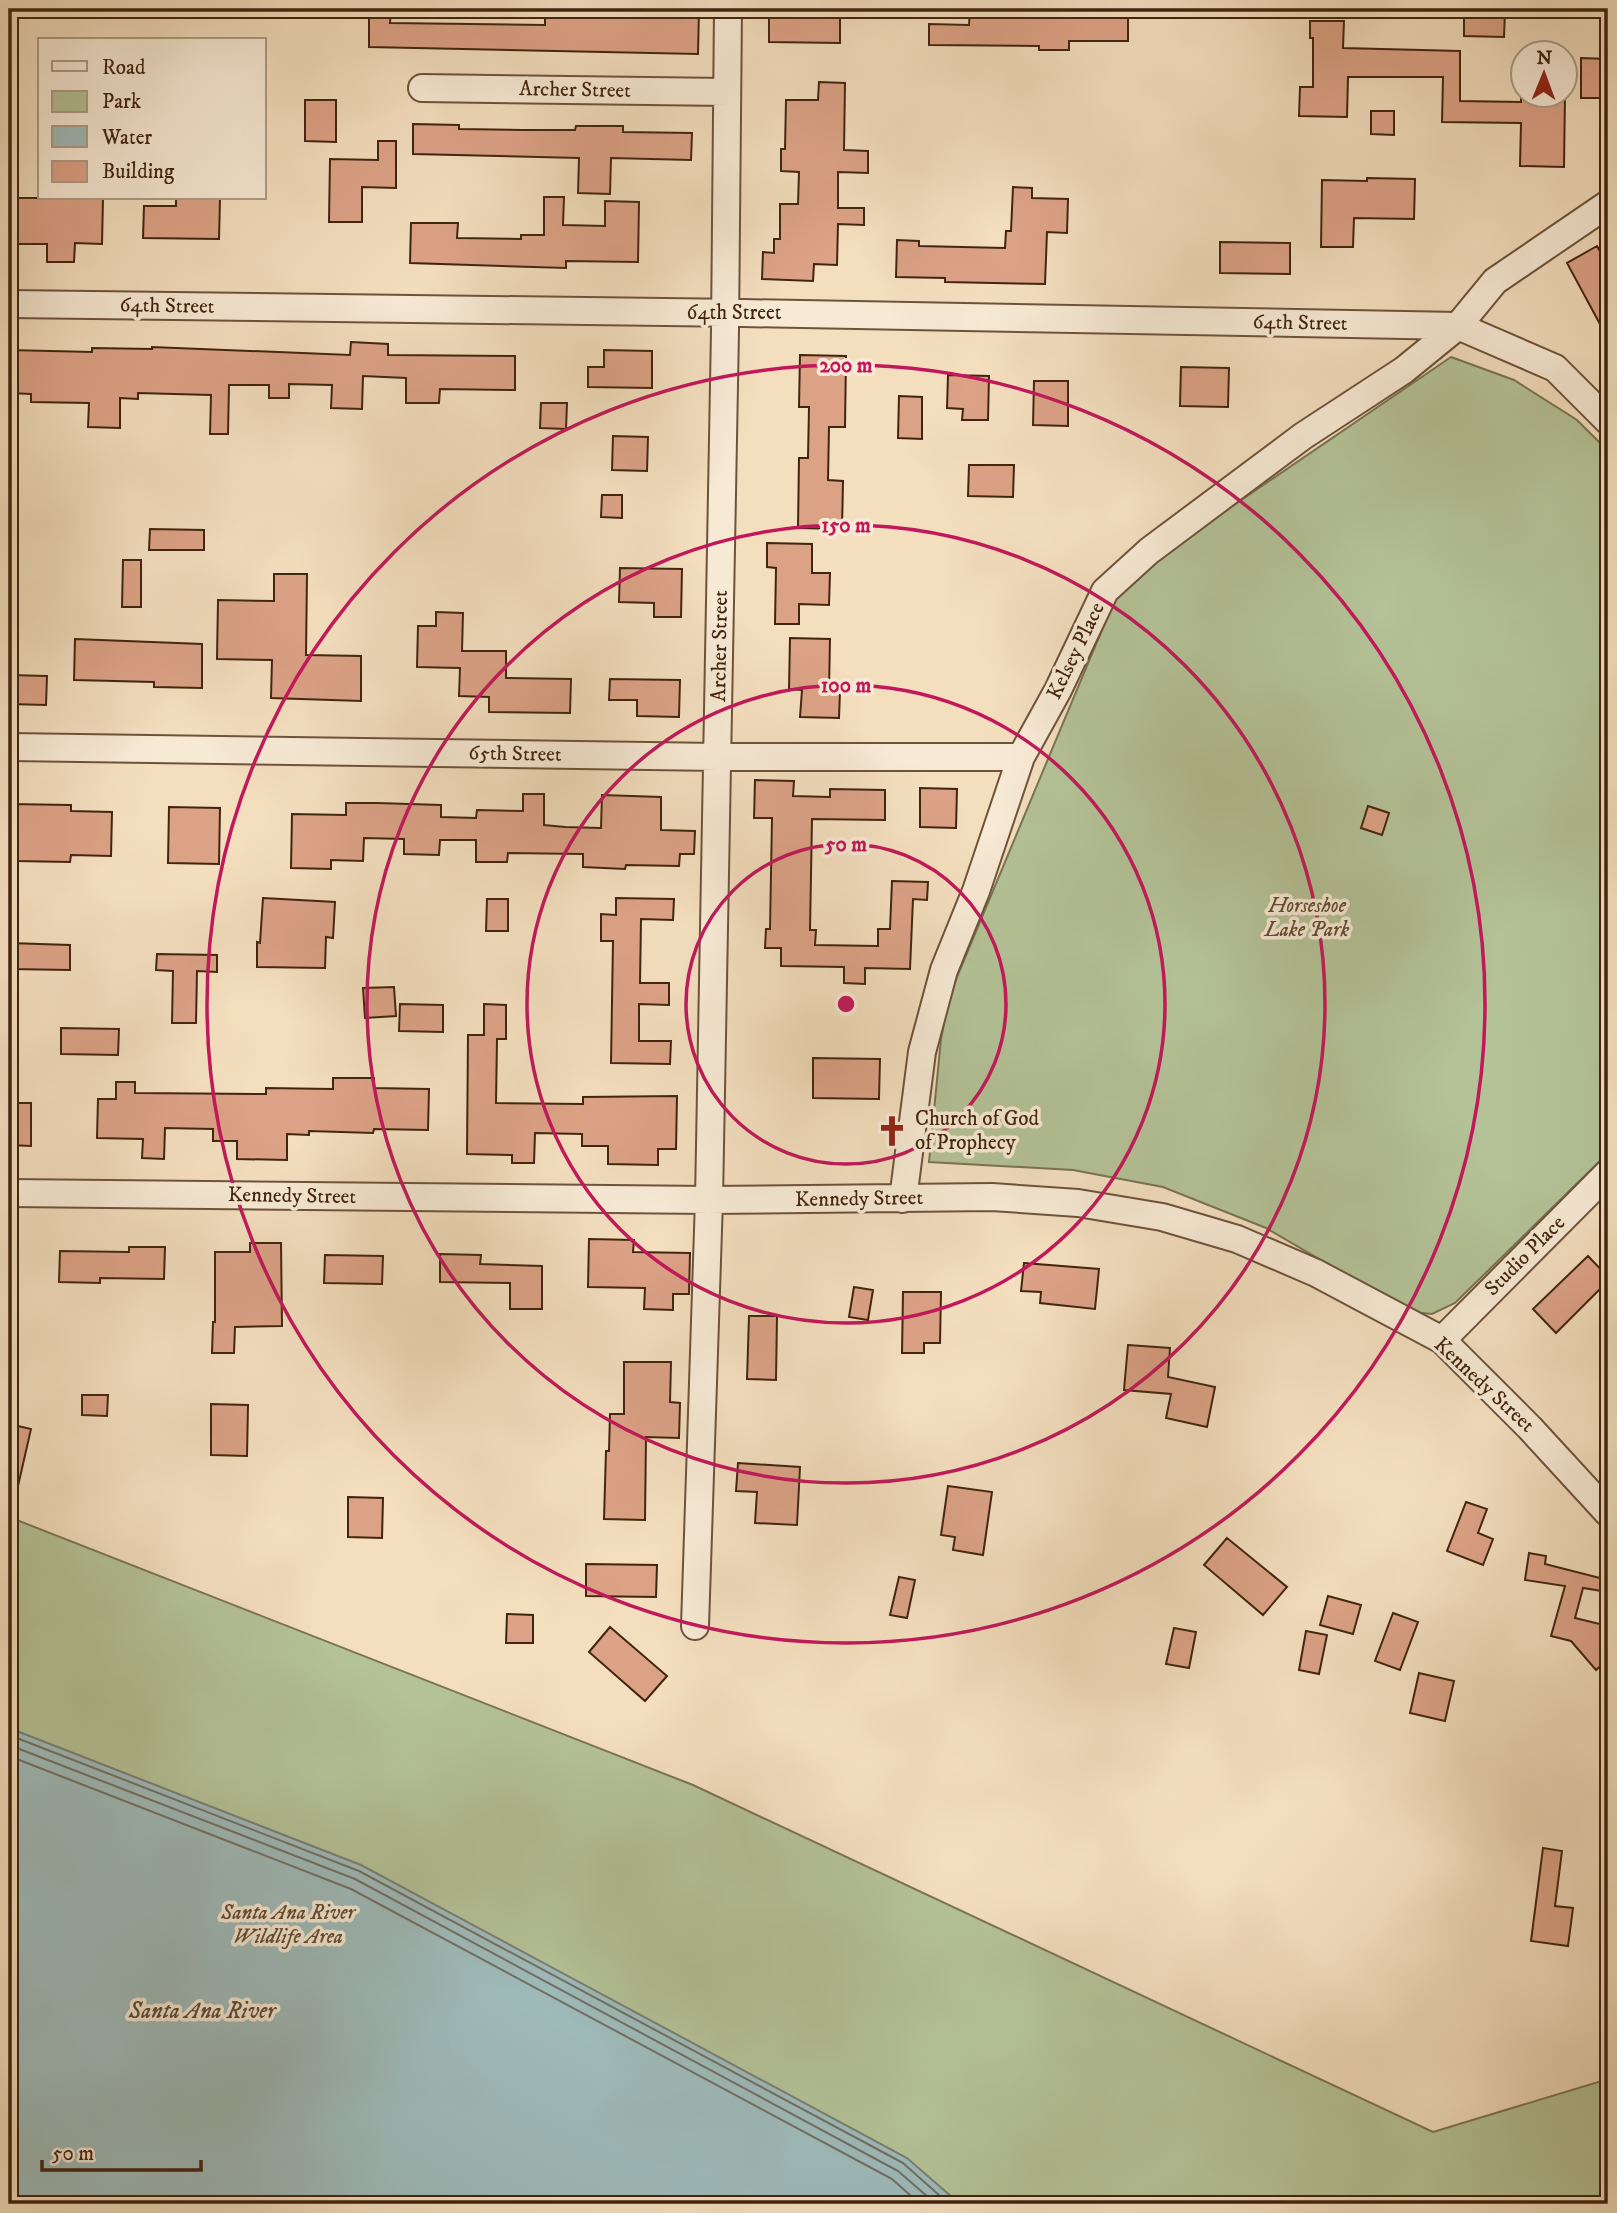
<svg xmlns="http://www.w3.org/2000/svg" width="1617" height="2213" font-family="'IM FELL DW Pica',serif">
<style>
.green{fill:#b4c297;stroke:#7b7453;stroke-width:2}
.water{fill:#9ebbba;stroke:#797f76;stroke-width:2}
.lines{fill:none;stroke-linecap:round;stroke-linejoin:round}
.shore{stroke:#707064;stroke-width:2}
.building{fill:#dca286;stroke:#42250f;stroke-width:2}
.street-casing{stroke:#6e533b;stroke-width:30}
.street{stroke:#f7ead5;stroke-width:26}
.ring{fill:none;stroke:#c2185b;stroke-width:3.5}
.labels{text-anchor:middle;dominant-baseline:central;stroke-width:7;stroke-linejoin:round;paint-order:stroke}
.street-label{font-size:21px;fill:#42250f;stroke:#f7ead5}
.park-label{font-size:21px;font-style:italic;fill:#5e4c31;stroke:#f7ead5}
.poi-label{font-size:21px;fill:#42250f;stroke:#f7ead5;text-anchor:start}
.water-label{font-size:23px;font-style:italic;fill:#594a3a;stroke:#f7ead5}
.centre{fill:#c2185b;stroke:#f7ead5;stroke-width:3.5}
.ring-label{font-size:21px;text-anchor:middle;font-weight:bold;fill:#c2185b;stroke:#f7ead5;stroke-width:7;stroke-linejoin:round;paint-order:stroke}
</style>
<rect width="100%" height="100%" fill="#f3debe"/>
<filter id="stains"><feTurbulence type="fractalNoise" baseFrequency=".00286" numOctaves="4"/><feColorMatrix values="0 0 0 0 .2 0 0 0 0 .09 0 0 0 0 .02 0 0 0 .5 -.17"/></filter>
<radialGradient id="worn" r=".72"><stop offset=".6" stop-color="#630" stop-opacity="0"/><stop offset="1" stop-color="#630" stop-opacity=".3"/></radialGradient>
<!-- green -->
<path class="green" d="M 1451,357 L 1514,380 L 1577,420 L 1608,451 L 1608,1153 L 1455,1303 L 1432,1314 L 1410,1312 L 1266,1228 L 1163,1187 L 1073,1170 L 929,1162 L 941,1039 L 949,996 L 1114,601 L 1168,550 Z
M 9,1517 L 693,1785 L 1433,2132 L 1608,2079 L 1608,2204 L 9,2204 Z"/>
<!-- water -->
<path class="water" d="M 9,1728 L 361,1865 L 907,2158 L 960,2204 L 9,2204 Z"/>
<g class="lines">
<!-- shore -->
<path class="shore" d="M 9,1735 L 359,1871 L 903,2163 L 949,2204
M 9,1745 L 355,1879 L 898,2171 L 936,2204
M 9,1756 L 351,1889 L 892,2179 L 920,2204"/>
</g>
<!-- building -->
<path class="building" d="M 369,9 L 391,9 L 390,23 L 545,25 L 545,14 L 663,16 L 663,9 L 699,9 L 698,54 L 369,47 Z
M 970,9 L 1085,9 L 1085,16 L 1128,16 L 1128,41 L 1069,41 L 1069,50 L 1039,50 L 1039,46 L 929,45 L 929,24 L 969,25 Z
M 1464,10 L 1505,11 L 1504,37 L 1464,36 Z
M 769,12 L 840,13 L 840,43 L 769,42 Z
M 1310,21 L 1344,21 L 1343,48 L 1460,51 L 1460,101 L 1521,102 L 1521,94 L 1565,94 L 1564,167 L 1520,166 L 1521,123 L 1442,122 L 1443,77 L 1348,77 L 1347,117 L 1299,116 L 1300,87 L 1313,87 L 1313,38 L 1310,38 Z
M 1581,58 L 1608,59 L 1608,98 L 1581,98 Z
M 819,82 L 845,83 L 844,150 L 868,151 L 868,173 L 838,172 L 838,208 L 864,208 L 864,225 L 838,224 L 837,265 L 814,264 L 813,281 L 762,279 L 763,252 L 774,253 L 774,239 L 780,239 L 780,204 L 798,204 L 799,172 L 781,171 L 781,149 L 785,149 L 786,100 L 818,100 Z
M 305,100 L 336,100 L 336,142 L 305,141 Z
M 1371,111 L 1394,111 L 1394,135 L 1371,134 Z
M 413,124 L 459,125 L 459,129 L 522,130 L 575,130 L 576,126 L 623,126 L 623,132 L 692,133 L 691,160 L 611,158 L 610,194 L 578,193 L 579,158 L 413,154 Z
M 378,141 L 396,141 L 396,188 L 362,187 L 362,222 L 329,222 L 330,159 L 378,160 Z
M 1367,178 L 1415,179 L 1414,219 L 1354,218 L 1353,247 L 1321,247 L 1322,180 L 1367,181 Z
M 1013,187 L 1032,188 L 1032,198 L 1068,199 L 1067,233 L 1047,232 L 1045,284 L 945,282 L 945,278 L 896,277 L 897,240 L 919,241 L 919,246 L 1005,248 L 1006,231 L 1011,231 Z
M 544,197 L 564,197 L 563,225 L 605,226 L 605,201 L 639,202 L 638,262 L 566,261 L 566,268 L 410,263 L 411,223 L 458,223 L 457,238 L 521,239 L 521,235 L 544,235 Z
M 9,198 L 103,198 L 102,244 L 75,243 L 74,262 L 47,262 L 47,244 L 9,244 Z
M 176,198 L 220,198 L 219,239 L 143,238 L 144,206 L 176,206 Z
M 1220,242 L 1290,243 L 1290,274 L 1220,273 Z
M 1597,246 L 1608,266 L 1608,339 L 1567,263 Z
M 351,342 L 388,344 L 388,355 L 515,356 L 515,390 L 440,389 L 439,403 L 406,403 L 406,378 L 363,376 L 362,409 L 331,408 L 332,385 L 289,384 L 289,398 L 269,398 L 269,385 L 229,385 L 228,434 L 210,434 L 211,395 L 138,393 L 138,399 L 120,398 L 120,428 L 88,427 L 89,403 L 31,402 L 31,394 L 9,393 L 9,350 L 92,352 L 92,348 L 152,349 L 152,347 L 350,355 Z
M 604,350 L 652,351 L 652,388 L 588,387 L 588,367 L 604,367 Z
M 800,355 L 846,356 L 845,427 L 829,427 L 828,480 L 843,481 L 842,529 L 798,528 L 799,458 L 808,458 L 809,407 L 799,407 Z
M 1181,367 L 1229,368 L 1228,407 L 1180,406 Z
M 948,375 L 989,376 L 988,420 L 962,420 L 963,409 L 947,408 Z
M 1034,381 L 1068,381 L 1068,426 L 1033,425 Z
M 899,396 L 922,397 L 922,439 L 898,438 Z
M 541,403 L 567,403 L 566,429 L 540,428 Z
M 613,436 L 648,437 L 647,471 L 612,470 Z
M 969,465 L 1014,465 L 1013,497 L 968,496 Z
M 602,495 L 622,495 L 622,518 L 601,517 Z
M 150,529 L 204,530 L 204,550 L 149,550 Z
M 767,543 L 812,544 L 812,573 L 830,573 L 829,605 L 799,604 L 799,624 L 775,624 L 776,568 L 767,567 Z
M 123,560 L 141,560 L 141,607 L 122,607 Z
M 620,568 L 682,569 L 681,617 L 654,617 L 654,603 L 619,602 Z
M 274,574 L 307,574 L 306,655 L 361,656 L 361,701 L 271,698 L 272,660 L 217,659 L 218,600 L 274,601 Z
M 436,612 L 463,613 L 462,651 L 506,651 L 506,678 L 571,679 L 570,713 L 489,712 L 489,697 L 459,696 L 460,668 L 417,667 L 418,626 L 436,626 Z
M 790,638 L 830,639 L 829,690 L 840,691 L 839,718 L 800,717 L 802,690 L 789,689 Z
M 75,639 L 202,644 L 202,688 L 154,687 L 154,682 L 74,680 Z
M 9,675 L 47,676 L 46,705 L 9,704 Z
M 610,679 L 680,680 L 679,717 L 637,716 L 637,700 L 609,700 Z
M 755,780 L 794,781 L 793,796 L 830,797 L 830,789 L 885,790 L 885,820 L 812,819 L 810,930 L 816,930 L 815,945 L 878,946 L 878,929 L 890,929 L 892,881 L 928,882 L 927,900 L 913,899 L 910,969 L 865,968 L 865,984 L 844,983 L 844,967 L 781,966 L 781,948 L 765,948 L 766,929 L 770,929 L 772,818 L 754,818 Z
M 920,788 L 957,789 L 956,828 L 920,827 Z
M 523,794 L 544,794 L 544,825 L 565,827 L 601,828 L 602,795 L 661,797 L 661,830 L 695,831 L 694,854 L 680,854 L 679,866 L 626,865 L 625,869 L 583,867 L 583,854 L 508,853 L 507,862 L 476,862 L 476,840 L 440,840 L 439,855 L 404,854 L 404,839 L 364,838 L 363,861 L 331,860 L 331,869 L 291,868 L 292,814 L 346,815 L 346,803 L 377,803 L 441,805 L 441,817 L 476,818 L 477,810 L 523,811 Z
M 9,804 L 71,805 L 71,811 L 112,812 L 111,856 L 71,855 L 70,862 L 16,861 L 16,835 L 9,835 Z
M 1368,806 L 1389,813 L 1382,835 L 1361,828 Z
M 169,807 L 220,808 L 219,864 L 168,863 Z
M 263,898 L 335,902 L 333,938 L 326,937 L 325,968 L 257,967 L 257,942 L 260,943 Z
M 616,898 L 674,899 L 673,920 L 641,919 L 640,983 L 669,983 L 669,1005 L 639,1004 L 639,1041 L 671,1041 L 670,1064 L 611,1063 L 613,941 L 601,941 L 601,914 L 616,915 Z
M 487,899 L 508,899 L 508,931 L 486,931 Z
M 9,943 L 70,945 L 70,970 L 9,969 Z
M 157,954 L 217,955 L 217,972 L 197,971 L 196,1023 L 172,1023 L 173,971 L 156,970 Z
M 394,987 L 396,1016 L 365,1018 L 363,988 Z
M 400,1004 L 443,1005 L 443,1032 L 399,1031 Z
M 484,1004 L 506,1005 L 506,1039 L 497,1039 L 496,1103 L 583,1104 L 583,1097 L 677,1096 L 676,1149 L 658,1149 L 658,1165 L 608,1164 L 608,1146 L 582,1146 L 582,1134 L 535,1133 L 534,1163 L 512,1163 L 512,1155 L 467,1154 L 468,1035 L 484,1035 Z
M 61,1028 L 119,1029 L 118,1055 L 61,1054 Z
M 813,1058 L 880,1059 L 879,1099 L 813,1098 Z
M 333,1078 L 374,1078 L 374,1088 L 429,1089 L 428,1130 L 374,1129 L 373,1133 L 309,1131 L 309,1135 L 287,1134 L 287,1160 L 237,1159 L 237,1141 L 213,1141 L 213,1129 L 165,1128 L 164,1159 L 142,1158 L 143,1139 L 97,1138 L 98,1099 L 116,1099 L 116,1082 L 135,1082 L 135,1093 L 266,1094 L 266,1088 L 333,1089 Z
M 9,1103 L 31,1103 L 31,1146 L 9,1145 Z
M 589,1239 L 634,1240 L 633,1252 L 690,1253 L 689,1294 L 673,1294 L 673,1310 L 644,1309 L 645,1288 L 588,1287 Z
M 250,1243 L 281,1243 L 282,1326 L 235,1327 L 234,1353 L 212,1353 L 213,1322 L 215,1322 L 215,1252 L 250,1252 Z
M 129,1247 L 165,1247 L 164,1279 L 100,1278 L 100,1283 L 59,1282 L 60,1251 L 129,1252 Z
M 440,1254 L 481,1255 L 480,1264 L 542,1266 L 542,1309 L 510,1309 L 510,1283 L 440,1282 Z
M 325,1255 L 383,1256 L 382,1284 L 324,1283 Z
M 1588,1256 L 1608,1277 L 1608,1281 L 1556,1333 L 1533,1309 Z
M 1024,1263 L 1099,1269 L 1095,1309 L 1040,1303 L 1041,1292 L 1021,1291 Z
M 854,1287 L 873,1290 L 868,1320 L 849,1317 Z
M 903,1292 L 941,1292 L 940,1343 L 924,1343 L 924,1353 L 902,1353 Z
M 749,1316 L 777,1316 L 776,1380 L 747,1379 Z
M 1128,1345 L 1170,1348 L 1168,1377 L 1215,1387 L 1207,1427 L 1166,1418 L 1171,1394 L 1124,1390 Z
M 624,1362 L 671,1362 L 670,1402 L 680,1403 L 679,1438 L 646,1437 L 645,1520 L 604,1519 L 606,1451 L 609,1451 L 610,1414 L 624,1414 Z
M 82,1395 L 108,1395 L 107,1416 L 82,1415 Z
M 211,1404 L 248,1405 L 247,1456 L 211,1455 Z
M 9,1424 L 31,1429 L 16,1495 L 9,1494 Z
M 738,1463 L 800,1467 L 797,1525 L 755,1523 L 757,1492 L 736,1491 Z
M 948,1486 L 992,1492 L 983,1555 L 953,1550 L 955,1537 L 941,1535 Z
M 348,1497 L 383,1498 L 382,1538 L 348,1537 Z
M 1466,1502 L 1487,1509 L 1478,1533 L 1493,1539 L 1483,1565 L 1447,1551 Z
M 1227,1538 L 1287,1587 L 1263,1615 L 1204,1565 Z
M 1529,1553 L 1546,1556 L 1545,1564 L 1608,1580 L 1608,1592 L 1583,1588 L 1575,1618 L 1608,1626 L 1608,1659 L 1596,1670 L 1571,1641 L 1551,1636 L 1565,1586 L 1525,1580 Z
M 586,1564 L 657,1565 L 656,1597 L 586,1596 Z
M 899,1577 L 915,1580 L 907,1618 L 890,1615 Z
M 1328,1596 L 1361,1605 L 1353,1634 L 1320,1625 Z
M 1393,1613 L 1418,1622 L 1400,1670 L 1375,1661 Z
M 507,1614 L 533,1615 L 533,1643 L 506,1643 Z
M 610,1627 L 667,1676 L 645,1701 L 589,1652 Z
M 1174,1628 L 1196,1632 L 1189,1668 L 1166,1664 Z
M 1306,1631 L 1327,1635 L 1319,1674 L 1299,1670 Z
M 1419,1673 L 1454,1681 L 1445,1721 L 1410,1713 Z
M 1543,1848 L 1562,1851 L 1555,1906 L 1573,1908 L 1568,1946 L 1531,1941 Z"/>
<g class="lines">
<defs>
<path id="street" d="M 422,88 L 727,92
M 9,304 L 743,313 L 1458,326 L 1555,368 L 1608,421
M 9,747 L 718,757 L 1021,757
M 9,1193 L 709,1200 L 992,1197 L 1078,1203 L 1162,1217 L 1237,1239 L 1316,1273 L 1442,1340 L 1530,1428 L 1608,1513
M 903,1199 L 922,1052 L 944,970 L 976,891 L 1021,757 L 1058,690 L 1105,591 L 1149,551 L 1303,436 L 1404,370 L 1458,326 L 1495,281 L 1608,204
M 1442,1340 L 1608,1173
M 695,1626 L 709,1200 L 725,330 L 728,9"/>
</defs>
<!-- street casing -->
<use href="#street" class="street-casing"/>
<!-- street -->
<use href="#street" class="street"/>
</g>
<!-- distance rings -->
<g class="ring">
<circle cx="846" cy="1004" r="160"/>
<circle cx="846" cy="1004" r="319"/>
<circle cx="846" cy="1004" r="479"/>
<circle cx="846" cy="1004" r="639"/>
</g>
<!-- icons -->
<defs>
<symbol id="church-bare" viewBox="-9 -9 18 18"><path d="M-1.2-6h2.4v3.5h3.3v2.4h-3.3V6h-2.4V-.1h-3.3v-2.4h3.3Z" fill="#8f2418" stroke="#f7ead5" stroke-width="2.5" paint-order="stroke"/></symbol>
</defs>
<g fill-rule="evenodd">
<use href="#church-bare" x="870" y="1109" width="44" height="44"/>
</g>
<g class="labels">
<!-- street labels -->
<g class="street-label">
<text transform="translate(575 90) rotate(1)">Archer Street</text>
<text transform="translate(167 306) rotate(1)">64th Street</text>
<text x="734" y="313">64th Street</text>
<text transform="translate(1300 323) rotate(1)">64th Street</text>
<text transform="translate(720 646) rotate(-89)">Archer Street</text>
<text transform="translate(1076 651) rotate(-64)">Kelsey Place</text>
<text transform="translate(515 754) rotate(1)">65th Street</text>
<text transform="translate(292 1196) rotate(1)">Kennedy Street</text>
<text transform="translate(859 1199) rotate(-1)">Kennedy Street</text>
<text transform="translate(1525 1256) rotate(-45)">Studio Place</text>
<text transform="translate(1484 1385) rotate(43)">Kennedy Street</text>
</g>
<!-- park labels -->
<g class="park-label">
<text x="1307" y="906">Horseshoe<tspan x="1307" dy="24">Lake Park</tspan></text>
<text x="288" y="1913">Santa Ana River<tspan x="288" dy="24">Wildlife Area</tspan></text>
</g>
<!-- poi labels -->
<g class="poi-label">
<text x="915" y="1119">Church of God<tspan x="915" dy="24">of Prophecy</tspan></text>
</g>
<!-- water labels -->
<g class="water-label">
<text x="202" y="2011">Santa Ana River</text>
</g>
</g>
<circle cx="846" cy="1004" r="10" class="centre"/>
<g class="ring-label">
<text x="846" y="372">200 m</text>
<text x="846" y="532">150 m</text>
<text x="846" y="692">100 m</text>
<text x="846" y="851">50 m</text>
</g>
<!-- margin -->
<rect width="1617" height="2213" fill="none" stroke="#f3debe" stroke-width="35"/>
<rect x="10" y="10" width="1596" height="2192" fill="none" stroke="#42250f" stroke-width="3.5"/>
<rect x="18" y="18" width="1582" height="2178" fill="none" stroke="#42250f" stroke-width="2"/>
<!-- legend -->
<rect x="38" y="38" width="228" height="161" fill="#f7ead5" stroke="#af9b86" stroke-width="2"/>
<rect x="52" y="61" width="35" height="10" fill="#f7ead5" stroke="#af9b86" stroke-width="2"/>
<text x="102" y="74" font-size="21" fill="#42250f">Road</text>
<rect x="52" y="91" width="35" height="21" fill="#b4c297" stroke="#af9b86" stroke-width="2"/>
<text x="102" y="108" font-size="21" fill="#42250f">Park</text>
<rect x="52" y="126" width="35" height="21" fill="#9ebbba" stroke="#af9b86" stroke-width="2"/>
<text x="102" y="144" font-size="21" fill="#42250f">Water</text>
<rect x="52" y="161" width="35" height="21" fill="#dca286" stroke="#af9b86" stroke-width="2"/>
<text x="102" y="178" font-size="21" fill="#42250f">Building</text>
<!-- north arrow -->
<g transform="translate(1544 74) rotate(1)"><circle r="33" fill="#f7ead5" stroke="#af9b86" stroke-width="2"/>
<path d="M0-5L12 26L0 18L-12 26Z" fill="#8f2418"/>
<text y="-10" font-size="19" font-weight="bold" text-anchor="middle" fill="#42250f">N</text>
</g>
<!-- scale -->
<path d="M42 2160v10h159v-10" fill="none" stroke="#42250f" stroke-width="3.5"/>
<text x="52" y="2160" font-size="21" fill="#42250f" stroke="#f7ead5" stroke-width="5" paint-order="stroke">50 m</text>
<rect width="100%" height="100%" filter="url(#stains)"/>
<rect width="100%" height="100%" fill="url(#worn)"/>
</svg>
